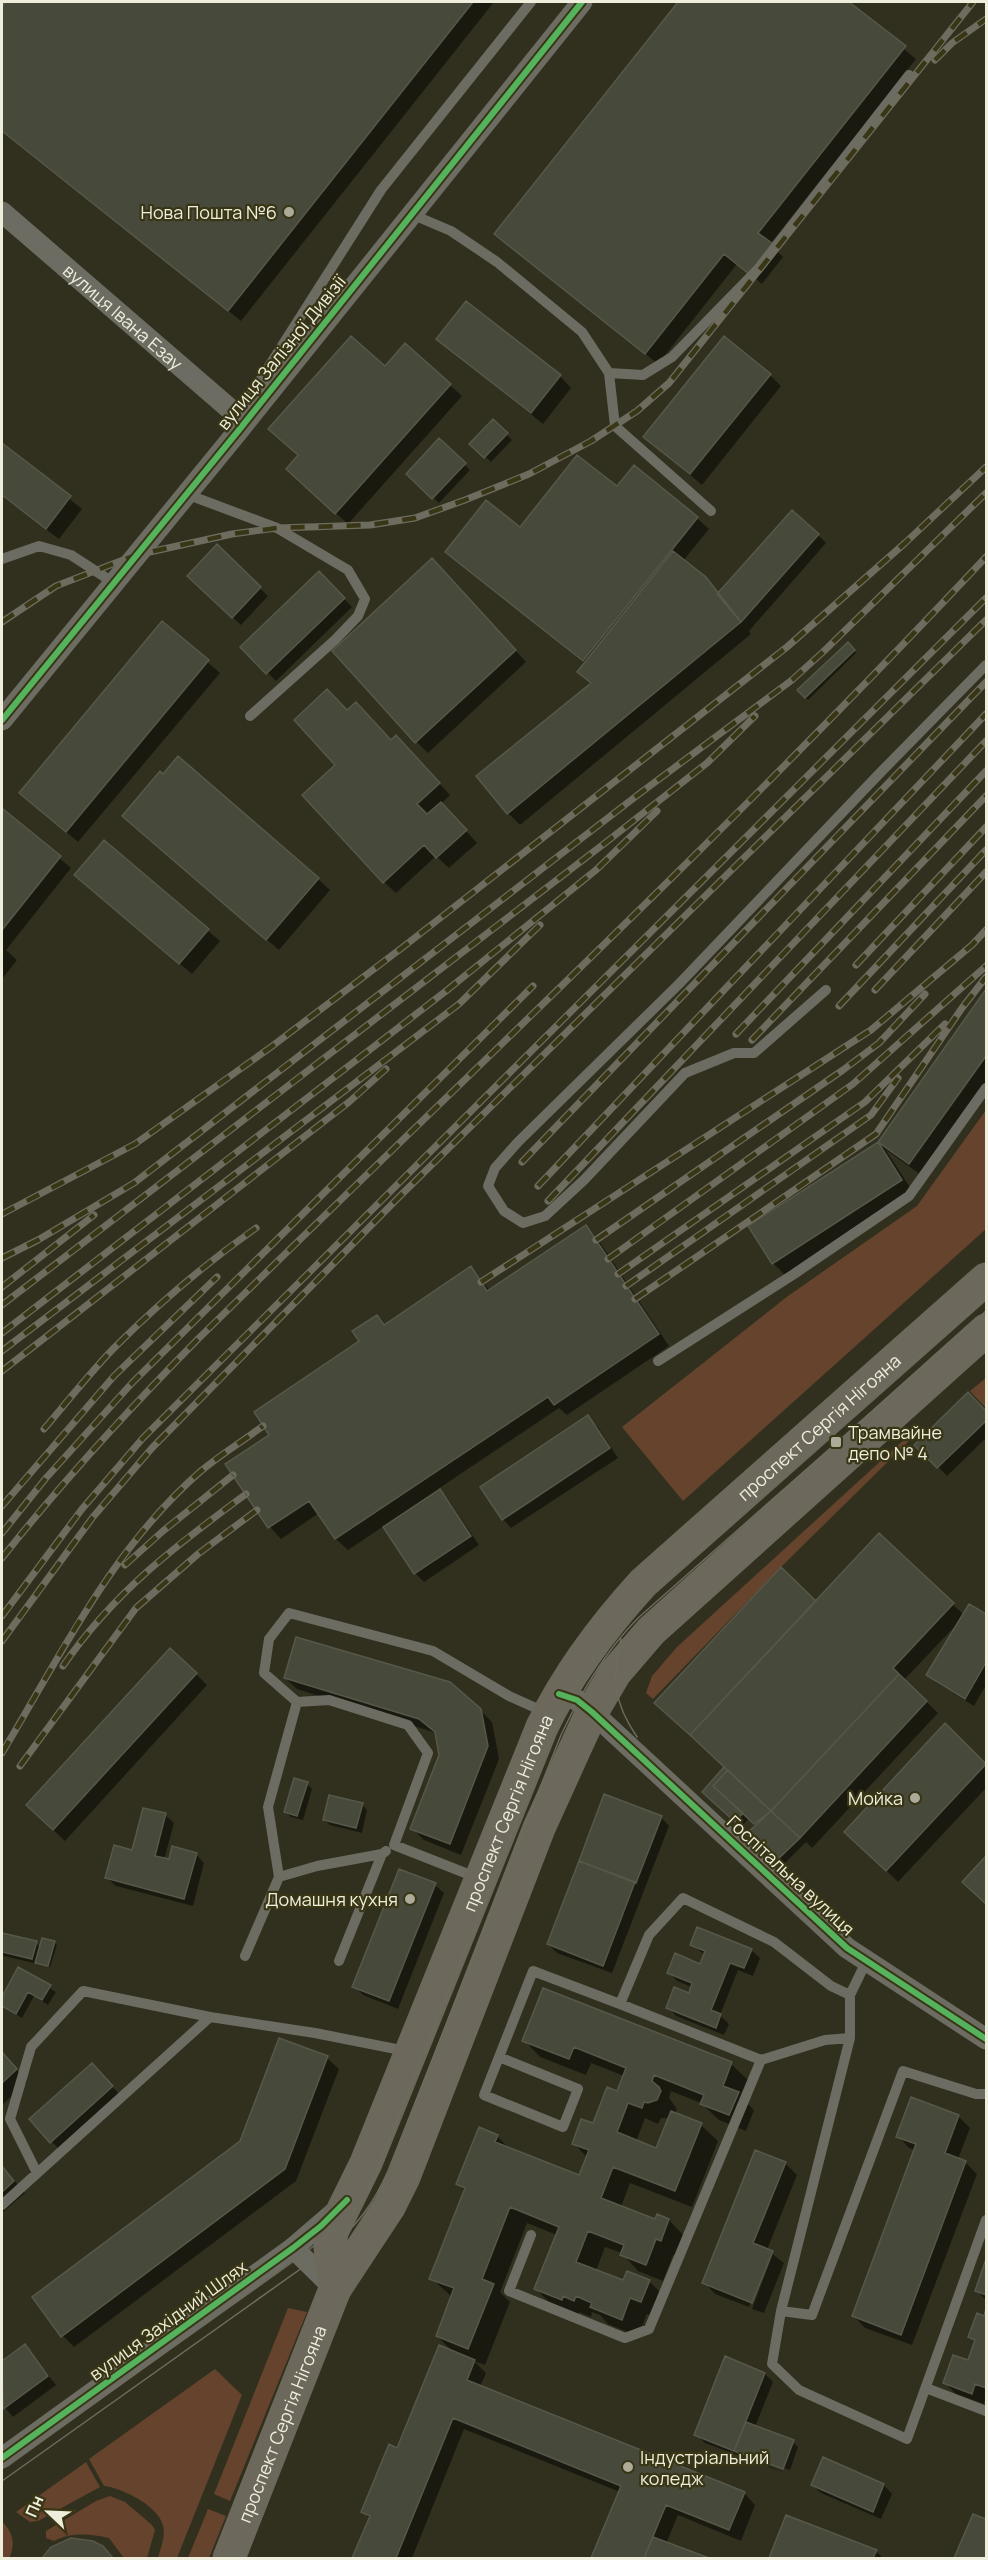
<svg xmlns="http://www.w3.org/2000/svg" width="988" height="2560" font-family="Manrope,sans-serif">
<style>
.green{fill:#65432d}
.shadow{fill:#0007;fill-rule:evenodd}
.building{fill:#47493a;stroke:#56584a;stroke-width:1.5}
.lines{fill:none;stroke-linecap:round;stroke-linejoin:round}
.service{stroke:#6d6c63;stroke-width:10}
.minor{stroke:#6d6c63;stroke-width:21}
.trunk{stroke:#6c695c;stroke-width:33}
.tram{stroke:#6d6c5f;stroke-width:1.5}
.rail-casing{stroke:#6d6c5f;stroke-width:7}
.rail{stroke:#393616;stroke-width:4.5;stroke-dasharray:14;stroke-linecap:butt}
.cycleway-casing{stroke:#393616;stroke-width:10}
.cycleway{stroke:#56b35d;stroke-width:6}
.poi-dot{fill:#acab99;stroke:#393616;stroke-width:2}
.labels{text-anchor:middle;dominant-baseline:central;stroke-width:4.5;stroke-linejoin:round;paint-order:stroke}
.poi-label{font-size:18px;fill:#efeddb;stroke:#393616;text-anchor:end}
.street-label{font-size:18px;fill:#efeddb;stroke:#393616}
</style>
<rect width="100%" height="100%" fill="#31301e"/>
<!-- green -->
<path class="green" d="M 986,1110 L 986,1229 L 683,1501 L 622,1427 L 788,1296 L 917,1206 Z
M 986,1378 L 986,1408 L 970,1391 Z
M 907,1437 L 910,1440 L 781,1567 L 653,1699 L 646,1693 L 652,1676 L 677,1647 Z
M 288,2308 L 307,2312 L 230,2501 L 214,2494 Z
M 215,2369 L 242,2395 L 177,2558 L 158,2558 C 160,2549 166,2536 163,2526 C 159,2506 122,2488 104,2486 L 89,2459 Z
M 86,2462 L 100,2487 L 38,2521 L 30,2522 L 16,2512 Z
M 110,2496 L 125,2502 L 152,2525 L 155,2530 L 147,2558 L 124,2558 L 109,2538 C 90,2534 72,2532 54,2541 L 46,2538 L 46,2531 L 96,2501 Z
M 208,2509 L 226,2516 L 209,2558 L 188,2558 Z
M 2,2522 C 13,2531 16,2545 9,2558 L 2,2558 Z"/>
<!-- shadow -->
<path class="shadow" d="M 7,2 L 494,2 L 241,321 L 2,131 L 2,9 Z
M 680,2 L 847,2 L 916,59 L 770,244 L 783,257 L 762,284 L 737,264 L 658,364 L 496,234 Z
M 438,339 L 560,376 L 571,388 L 543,424 Z
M 405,345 L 462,396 L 348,524 L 299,480 L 299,456 L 282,440 L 385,368 Z
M 770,375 L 781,386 L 702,485 L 645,437 Z
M 493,421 L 512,440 L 491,462 L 472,444 Z
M 439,441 L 470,470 L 439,503 L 408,474 Z
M 2,445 L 82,509 L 59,539 L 2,496 Z
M 617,488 L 697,518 L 709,529 L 683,561 L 720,593 L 818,535 L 826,543 L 749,631 L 751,634 L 520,825 L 508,813 L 591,684 L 579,672 L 585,664 L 447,552 L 520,529 Z
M 217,547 L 268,596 L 241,625 L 189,576 Z
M 444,572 L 526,662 L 428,753 L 417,742 Z
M 319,573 L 352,607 L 276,681 L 242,647 Z
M 162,623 L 220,673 L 78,842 L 21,793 Z
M 848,644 L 856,653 L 808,700 L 800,691 Z
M 391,742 L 407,749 L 450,795 L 441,804 L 477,843 L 449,868 L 436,856 L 396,893 L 384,882 L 337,765 Z
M 3,811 L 71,868 L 6,950 L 17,960 L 2,979 Z
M 124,816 L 318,879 L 330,890 L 279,950 Z
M 104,842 L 220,941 L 192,974 L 88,886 Z
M 986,992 L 986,1084 L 921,1175 L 885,1149 L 913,1192 L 785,1275 L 773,1263 L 750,1226 L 879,1143 Z
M 586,1227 L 597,1238 L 669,1346 L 567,1415 L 559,1408 L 438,1489 L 448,1499 L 479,1545 L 424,1582 L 415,1573 L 384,1526 L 348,1550 L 336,1539 L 319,1513 L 281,1539 L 270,1527 L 227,1464 L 271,1435 L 361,1342 L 376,1316 L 385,1325 L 471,1268 L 490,1291 Z
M 968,1395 L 986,1413 L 986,1438 L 947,1476 L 917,1445 Z
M 588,1417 L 597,1426 L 618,1458 L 511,1528 L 503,1519 Z
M 879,1535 L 964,1615 L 970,1606 L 986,1616 L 986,1685 L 974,1706 L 937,1683 L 928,1675 L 957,1624 L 904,1680 L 938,1713 L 812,1848 L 806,1842 L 782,1866 L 748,1834 L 756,1824 L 749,1818 L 741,1827 L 704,1792 L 726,1768 L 816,1603 Z
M 196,1674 L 207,1685 L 65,1841 L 39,1817 Z
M 285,1678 L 480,1710 L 492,1722 L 499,1759 L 461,1855 L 424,1840 L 412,1828 L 441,1755 L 436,1733 L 297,1689 Z
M 945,1726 L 986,1764 L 986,1788 L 898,1882 L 858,1843 Z
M 307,1784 L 312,1789 L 303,1820 L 291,1817 L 285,1811 Z
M 362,1804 L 367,1810 L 362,1833 L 330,1825 L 324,1820 Z
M 165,1815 L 174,1823 L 164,1860 L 170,1861 L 196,1854 L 204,1863 L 193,1906 L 116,1886 L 107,1878 Z
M 661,1817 L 669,1826 L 612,1973 L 557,1953 L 548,1944 Z
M 986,1858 L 986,1903 L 964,1882 Z
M 435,1885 L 444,1893 L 398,2009 L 363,1995 L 354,1986 Z
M 3,1935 L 36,1943 L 41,1948 L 54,1942 L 57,1945 L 50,1967 L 4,1956 L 2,1953 Z
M 692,1945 L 751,1950 L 760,1958 L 753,1976 L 738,1970 L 720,2015 L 729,2024 L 724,2035 L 676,2016 L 668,2007 L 690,1995 L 692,1987 L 677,1981 L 669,1972 L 701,1966 L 705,1955 Z
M 19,1969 L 56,1992 L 48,2005 L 34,1996 L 22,2018 L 2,2006 L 2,2000 Z
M 524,2040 L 731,2064 L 748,2080 L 741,2097 L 754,2110 L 746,2131 L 719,2120 L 701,2103 L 671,2091 L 669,2098 L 677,2109 L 675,2114 L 701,2125 L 718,2141 L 692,2207 L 630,2183 L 621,2207 L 656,2221 L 658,2216 L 669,2220 L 685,2237 L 678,2257 L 673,2255 L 663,2281 L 638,2271 L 622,2253 L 605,2247 L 596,2271 L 624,2282 L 649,2281 L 666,2298 L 658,2318 L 647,2314 L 638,2336 L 608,2324 L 600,2315 L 592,2312 L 591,2317 L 579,2312 L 578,2316 L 553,2306 L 536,2289 L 557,2235 L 527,2223 L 500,2292 L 510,2302 L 485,2365 L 474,2361 L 486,2373 L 480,2387 L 744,2493 L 755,2505 L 741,2541 L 678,2515 L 666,2544 L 705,2558 L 593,2558 L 620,2492 L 464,2429 L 412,2558 L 354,2558 L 370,2519 L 363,2512 L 454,2353 L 437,2336 L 452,2297 L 431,2278 L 465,2191 L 458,2184 L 497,2136 L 510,2149 L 580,2176 L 588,2158 L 573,2143 L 594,2125 L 618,2093 L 624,2076 L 591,2063 L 586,2075 L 540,2057 ZM 645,2118 L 658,2124 L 661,2118 L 670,2118 L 657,2150 L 636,2142 Z
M 2,2053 L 27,2082 L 2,2105 Z
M 327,2058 L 339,2069 L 296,2181 L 74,2347 L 63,2336 L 241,2142 Z
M 100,2073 L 120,2095 L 60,2150 L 51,2141 Z
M 958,2116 L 970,2128 L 958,2159 L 965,2162 L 977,2174 L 912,2345 L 865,2328 L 854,2316 L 916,2150 L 909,2148 L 898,2136 Z
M 785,2163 L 797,2175 L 767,2250 L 784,2263 L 764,2313 L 752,2309 L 772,2256 L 769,2256 L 749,2307 L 715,2294 L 704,2282 Z
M 2,2166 L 25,2193 L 2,2213 Z
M 986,2263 L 986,2300 L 976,2290 Z
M 986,2313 L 986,2396 L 984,2404 L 956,2394 L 945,2383 L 969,2362 L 976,2343 L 970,2337 Z
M 25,2346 L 56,2385 L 13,2417 L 2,2404 L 2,2363 Z
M 765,2374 L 773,2382 L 755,2427 L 793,2442 L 798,2447 L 790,2470 L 745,2453 L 745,2456 L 788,2474 L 705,2443 L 696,2434 Z
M 812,2485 L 884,2485 L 892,2494 L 881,2519 L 821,2493 Z
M 974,2515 L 986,2521 L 986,2558 L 956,2558 Z
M 787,2517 L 876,2551 L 883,2558 L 771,2558 Z
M 82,2539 L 102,2547 L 113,2558 L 45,2558 L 52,2548 L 72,2540 Z"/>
<!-- building -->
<path class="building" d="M 5,2 L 473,2 L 228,311 L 2,131 L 2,7 Z
M 678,2 L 849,2 L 906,46 L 758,233 L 773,244 L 749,274 L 724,254 L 645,354 L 494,234 Z
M 466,301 L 561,375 L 531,413 L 436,339 Z
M 351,336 L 385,366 L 405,343 L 451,384 L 335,514 L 286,469 L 298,455 L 268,429 Z
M 724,336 L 771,374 L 690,474 L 643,437 Z
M 493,419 L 508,433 L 484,458 L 469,444 Z
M 439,438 L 466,463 L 432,499 L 406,474 Z
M 2,443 L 71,496 L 46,529 L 2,495 Z
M 577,455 L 617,486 L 634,465 L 698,517 L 583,661 L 445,552 L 486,500 L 520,527 Z
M 792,510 L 819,534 L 741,622 L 717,594 Z
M 217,544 L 261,587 L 232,618 L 187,576 Z
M 673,551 L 706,577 L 741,622 L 507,814 L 476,776 L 591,683 L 577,672 Z
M 432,558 L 516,650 L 415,743 L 332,651 Z
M 319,571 L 345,598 L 266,674 L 240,647 Z
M 162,621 L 209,660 L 66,832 L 19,793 Z
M 848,642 L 855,650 L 805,698 L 797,690 Z
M 327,689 L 347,710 L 356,702 L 391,740 L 396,735 L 440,783 L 417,804 L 427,814 L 441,802 L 467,830 L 436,858 L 424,845 L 383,883 L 302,795 L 335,765 L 294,720 Z
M 178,756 L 319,878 L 266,940 L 122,816 L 160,771 L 163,774 Z
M 3,809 L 61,856 L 2,930 L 2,810 Z
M 104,840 L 209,929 L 179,964 L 74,875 Z
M 986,989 L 986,1056 L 909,1164 L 878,1142 Z
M 878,1142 L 902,1180 L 772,1264 L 748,1226 Z
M 586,1225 L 659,1334 L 554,1405 L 548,1397 L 335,1539 L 309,1501 L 268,1528 L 225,1464 L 269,1435 L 254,1412 L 359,1341 L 352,1331 L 377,1315 L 384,1325 L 471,1266 L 487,1291 Z
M 968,1392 L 986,1411 L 986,1421 L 937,1468 L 914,1445 Z
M 588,1415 L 610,1448 L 502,1520 L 480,1487 Z
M 440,1489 L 471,1536 L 414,1574 L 383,1527 Z
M 879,1533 L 954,1603 L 893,1668 L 899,1674 L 771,1811 L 690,1735 Z
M 781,1567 L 816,1601 L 690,1735 L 654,1703 Z
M 969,1604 L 986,1614 L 986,1662 L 965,1699 L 926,1675 Z
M 296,1637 L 450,1682 L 481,1709 L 488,1746 L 450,1844 L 410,1829 L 439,1755 L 435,1732 L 419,1719 L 284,1678 Z
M 170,1648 L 197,1673 L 53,1830 L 26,1805 Z
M 899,1674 L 927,1701 L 800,1838 L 771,1811 Z
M 945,1723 L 986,1764 L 886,1871 L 844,1832 Z
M 724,1767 L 728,1770 L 713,1786 L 743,1813 L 735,1822 L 702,1792 Z
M 728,1770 L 771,1811 L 754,1824 L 713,1786 Z
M 294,1778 L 308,1782 L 297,1816 L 284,1812 Z
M 604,1794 L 662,1816 L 636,1883 L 579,1861 Z
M 329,1795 L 363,1803 L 356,1828 L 323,1820 Z
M 143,1808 L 166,1813 L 155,1856 L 169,1859 L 172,1846 L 197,1853 L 184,1899 L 105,1878 L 114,1845 L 132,1850 Z
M 771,1811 L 800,1838 L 776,1861 L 746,1834 Z
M 986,1856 L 986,1904 L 962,1882 Z
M 579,1861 L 635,1882 L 603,1966 L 547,1944 Z
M 399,1869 L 436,1883 L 389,2001 L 352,1987 Z
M 697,1927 L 752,1949 L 744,1968 L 730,1963 L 711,2010 L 721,2014 L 716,2028 L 666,2008 L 674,1987 L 689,1993 L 692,1983 L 667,1973 L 675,1953 L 700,1964 L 705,1951 L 690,1945 Z
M 2,1933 L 37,1941 L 32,1959 L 2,1952 Z
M 42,1938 L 55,1941 L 48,1966 L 35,1963 Z
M 18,1967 L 51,1985 L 42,2000 L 28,1992 L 16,2014 L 2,2006 L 2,1997 Z
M 543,1988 L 732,2062 L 723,2086 L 739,2092 L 729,2115 L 700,2104 L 704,2095 L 654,2075 L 652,2081 L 659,2087 L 661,2091 L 657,2100 L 648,2103 L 644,2102 L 642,2108 L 628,2103 L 617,2132 L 656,2148 L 671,2111 L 702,2123 L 675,2191 L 613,2167 L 601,2198 L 655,2219 L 657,2214 L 669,2219 L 661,2241 L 656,2239 L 646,2265 L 620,2255 L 624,2245 L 588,2231 L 576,2262 L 623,2280 L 627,2271 L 650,2280 L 641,2302 L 630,2298 L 622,2320 L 590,2307 L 592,2303 L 576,2296 L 574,2301 L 563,2296 L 562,2300 L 534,2289 L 559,2227 L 510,2207 L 482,2279 L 494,2284 L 468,2349 L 436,2336 L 454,2288 L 429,2279 L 465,2188 L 456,2184 L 479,2127 L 498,2135 L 495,2142 L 579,2175 L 589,2150 L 572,2144 L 581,2119 L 593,2123 L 607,2087 L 617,2091 L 626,2068 L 574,2047 L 569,2059 L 522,2041 Z
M 279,2038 L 328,2056 L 285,2169 L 61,2337 L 32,2297 L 240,2141 Z
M 2,2052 L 17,2069 L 2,2083 Z
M 92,2063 L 113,2086 L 50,2143 L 29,2119 Z
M 911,2097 L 959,2115 L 945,2153 L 966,2161 L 901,2335 L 852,2316 L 916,2144 L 896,2137 Z
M 755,2150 L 786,2162 L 753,2243 L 773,2251 L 752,2303 L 702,2283 Z
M 2,2166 L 14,2181 L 2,2192 Z
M 986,2259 L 986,2295 L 975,2291 Z
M 986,2309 L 986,2388 L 975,2384 L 972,2394 L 943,2383 L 953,2355 L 968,2360 L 975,2340 L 968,2337 L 977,2313 L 984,2316 Z
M 25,2344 L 48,2376 L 3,2409 L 2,2361 Z
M 439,2345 L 475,2360 L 467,2380 L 745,2492 L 729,2530 L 666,2505 L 644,2558 L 591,2558 L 621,2486 L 453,2418 L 396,2558 L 352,2558 L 370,2516 L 361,2512 L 389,2444 L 397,2448 Z
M 725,2356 L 765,2373 L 734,2451 L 694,2435 Z
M 746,2422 L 794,2440 L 783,2469 L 734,2451 Z
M 823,2457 L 884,2484 L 873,2512 L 811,2485 Z
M 973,2514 L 986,2519 L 986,2558 L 954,2558 Z
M 786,2515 L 877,2550 L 873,2558 L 769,2558 Z
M 653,2537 L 709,2558 L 644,2558 Z
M 71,2538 L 93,2541 L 103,2546 L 113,2558 L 42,2558 L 51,2547 Z"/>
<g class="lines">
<!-- service -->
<path class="service" d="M 411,214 L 451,231 L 497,262 L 582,332 L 609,373 L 615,426 L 711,511
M 609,373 L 643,375 L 672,357 L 758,269 L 909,75
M 236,414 L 252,393 L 381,190 L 531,2
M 186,494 L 277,528 L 348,570 L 365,599 L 358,616 L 335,640 L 250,716
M 2,559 L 39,546 L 71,555 L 114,583
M 826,990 L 754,1053 L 734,1053 L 685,1073 L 584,1180 L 545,1216 L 523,1223 L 504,1211 L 488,1186 L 495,1168 L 518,1142 L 679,984 L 878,775 L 986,665
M 658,1361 L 794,1274 L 909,1196 L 986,1088
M 297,1702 L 268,1807 L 279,1877 L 317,1866 L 382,1854
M 478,1878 L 394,1845 L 428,1753 L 408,1725 L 329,1700 L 297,1702 L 264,1673 L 269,1639 L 289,1613 L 433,1651 L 509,1696 L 547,1713
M 245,1956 L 279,1877
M 867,1960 L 850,1995 L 850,2038 L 781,2311 L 772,2364 L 799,2390 L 907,2439 L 986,2220
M 339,1961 L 382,1854 L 386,1851
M 620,2004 L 761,2060 L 825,2040 L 850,2038
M 499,2057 L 578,2089 L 563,2127 L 484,2095 L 533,1971 L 620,2004 L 649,1935 L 683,1898 L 774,1942 L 831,1986 L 850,1995
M 37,2173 L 10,2119 L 31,2047 L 83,1991 L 210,2017
M 2,2205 L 210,2017 L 315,2033 L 406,2051
M 531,2235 L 509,2291 L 625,2338 L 649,2329 L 761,2060
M 781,2311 L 812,2315 L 903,2071 L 976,2094 L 986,2094
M 926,2388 L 986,2411"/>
<!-- minor -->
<g class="minor">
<path id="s1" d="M 2,212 L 245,422"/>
<path d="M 2,720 L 239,430 L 582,2"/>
<path d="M 559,1694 L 577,1700 L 592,1712 L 847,1948 L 986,2039"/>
<path d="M 293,2248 L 335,2289"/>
<path d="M 2,2458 L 293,2248 L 336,2211"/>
</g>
<!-- trunk -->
<g class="trunk">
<path id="s2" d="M 335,2289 L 330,2248 L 332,2232 L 366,2163 L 542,1727 C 568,1673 603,1627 643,1583 L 986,1279"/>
<path id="s3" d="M 229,2558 L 335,2289 L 389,2207 L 404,2177 L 539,1828 L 578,1742 L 592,1712 L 615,1673 L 651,1631 L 986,1330"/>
</g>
<!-- tram -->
<path class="tram" d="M 621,1639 C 611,1679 614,1703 637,1737
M 2,2469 L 301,2256 L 349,2218 L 370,2187 L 560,1714 C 579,1671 606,1638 638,1604 L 986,1297
M 2,2481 L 330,2248 C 357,2226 374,2203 388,2171 L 561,1735 C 582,1691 604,1653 638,1618 L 986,1311"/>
<defs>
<path id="rail" d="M 935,60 L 952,43 L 986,19
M 2,622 L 56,586 L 136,555 L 232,534 L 277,528 L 370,525 L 415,518 L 465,500 L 529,474 L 591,441 L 637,411 L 669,383 L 973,2
M 856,965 L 986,827
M 875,990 L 986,872
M 839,1006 L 986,850
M 736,1034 L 986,771
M 752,1040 L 986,796
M 522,1162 L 986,682
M 538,1186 L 986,714
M 548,1201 L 986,741
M 2,1214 L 135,1144 L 271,1047 L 403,947 L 787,647 L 905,543 L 986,467
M 596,1240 L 843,1070 L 879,1043 L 925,994
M 2,1258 L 38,1240 L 134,1183 L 639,794 L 792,680 L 823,652 L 986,493
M 608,1259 L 853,1084 L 986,966
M 618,1274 L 865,1102 L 945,1024
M 481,1282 L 871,1030 L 972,945 L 986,930
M 626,1286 L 871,1115 L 898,1078
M 2,1287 L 94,1215
M 635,1299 L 876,1134 L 962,1008 L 986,977
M 2,1305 L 605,843 L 707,763 L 755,716
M 2,1333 L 446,991 L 596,870 L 657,811
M 2,1351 L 459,1004 L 540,925
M 2,1371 L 349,1102 L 386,1069
M 44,1429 C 67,1402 89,1374 113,1349 C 157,1305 206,1263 256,1228
M 2,1506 L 114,1376 L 217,1277
M 2,1533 L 46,1478 L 132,1383 L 533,986
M 2,1558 C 63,1481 129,1409 198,1339 C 462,1080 733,827 986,557
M 125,1565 L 163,1531 L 233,1475
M 2,1616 L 82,1509 L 143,1438 L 986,598
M 2,1641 L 93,1517 L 152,1448 L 400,1196 L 986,620
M 63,1666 C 114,1592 174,1547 246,1494
M 2,1753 C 60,1656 113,1547 201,1471 C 220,1455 243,1441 263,1426
M 20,1766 L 136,1608 L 198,1554 L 257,1510"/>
</defs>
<!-- rail casing -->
<use href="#rail" class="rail-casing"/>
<!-- rail -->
<use href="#rail" class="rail"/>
<defs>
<path id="cycleway" d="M 2,720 L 239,430 L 582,2
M 559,1694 L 577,1700 L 592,1712 L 847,1948 L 986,2039
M 2,2458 L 293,2248 L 321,2226 L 347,2200"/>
</defs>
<!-- cycleway casing -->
<use href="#cycleway" class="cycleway-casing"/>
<!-- cycleway -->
<use href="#cycleway" class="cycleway"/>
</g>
<!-- markers -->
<g class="poi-dot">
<circle cx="289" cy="212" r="6"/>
<rect x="830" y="1436" width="12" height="12" rx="3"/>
<circle cx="915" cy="1798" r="6"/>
<circle cx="410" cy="1899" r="6"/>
<circle cx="628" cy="2467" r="6"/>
</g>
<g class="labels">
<!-- poi labels -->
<g class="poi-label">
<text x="277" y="212">Нова Пошта №6</text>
<text x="848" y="1432" text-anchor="start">Трамвайне<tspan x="848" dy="21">депо № 4</tspan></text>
<text x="903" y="1798">Мойка</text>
<text x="398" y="1899">Домашня кухня</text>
<text x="640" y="2457" text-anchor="start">Індустріальний<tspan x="640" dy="21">коледж</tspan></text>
</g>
<!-- street labels -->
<g class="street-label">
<text stroke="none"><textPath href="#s1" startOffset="160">вулиця Івана Езау</textPath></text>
<text transform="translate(281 352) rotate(-51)">вулиця Залізної Дивізії</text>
<text stroke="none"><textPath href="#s2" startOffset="1016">проспект Сергія Нігояна</textPath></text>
<text stroke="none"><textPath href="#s2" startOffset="512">проспект Сергія Нігояна</textPath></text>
<text transform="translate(791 1875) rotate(43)">Госпітальна вулиця</text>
<text transform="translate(168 2320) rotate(-36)">вулиця Західний Шлях</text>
<text stroke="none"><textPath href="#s3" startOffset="144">проспект Сергія Нігояна</textPath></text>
</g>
</g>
<!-- border -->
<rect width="988" height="2560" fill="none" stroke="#efeddb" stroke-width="6"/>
<!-- north arrow -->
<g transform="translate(48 2512) rotate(293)" stroke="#393616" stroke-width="4.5" paint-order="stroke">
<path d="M0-4.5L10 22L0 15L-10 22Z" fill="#efeddb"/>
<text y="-9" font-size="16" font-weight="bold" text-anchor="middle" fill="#efeddb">Пн</text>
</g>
</svg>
